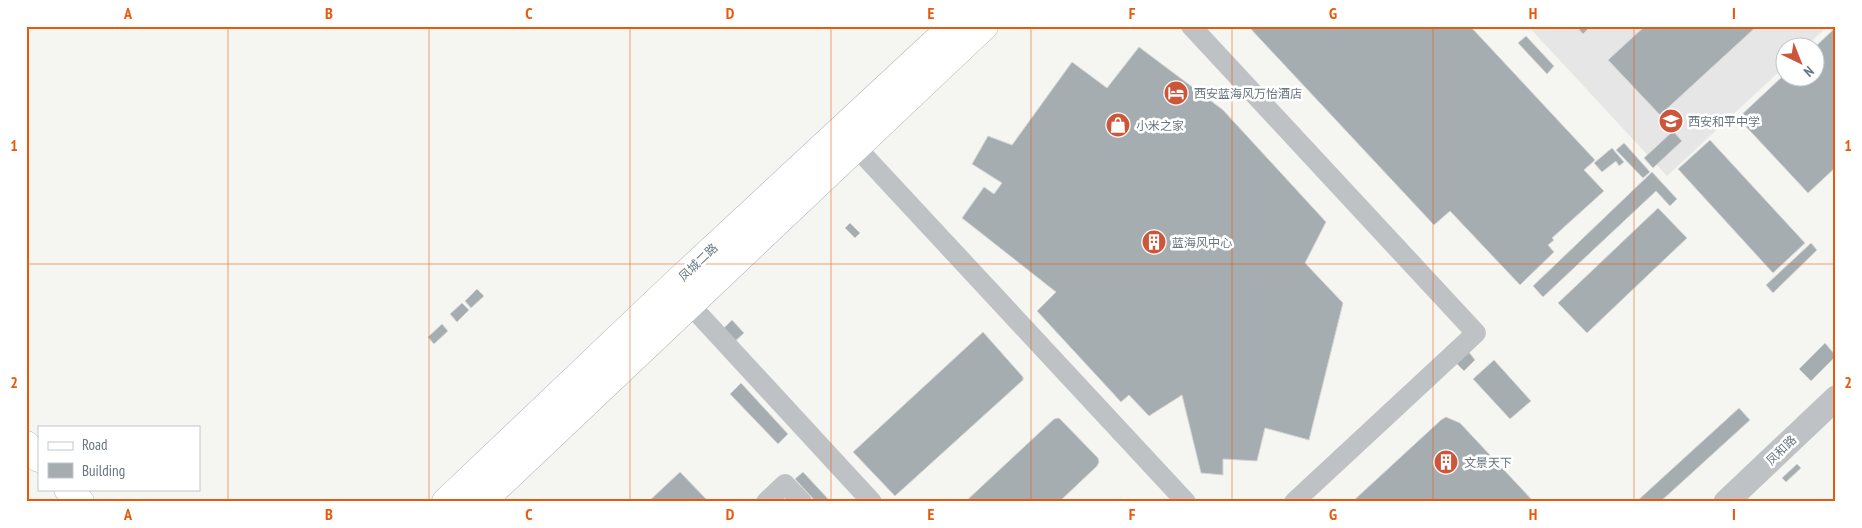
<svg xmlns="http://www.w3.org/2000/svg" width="1862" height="528" font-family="'PT Sans Narrow','Noto Sans SC',sans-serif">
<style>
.built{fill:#e5e6e5}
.building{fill:#a6adb1;stroke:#d6d6d4}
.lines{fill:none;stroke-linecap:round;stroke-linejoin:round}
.secondary-casing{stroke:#b1b6b9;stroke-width:29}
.minor{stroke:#bec2c5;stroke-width:20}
.tertiary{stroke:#bec2c5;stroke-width:25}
.secondary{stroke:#fff;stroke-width:28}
.grid{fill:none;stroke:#e8590c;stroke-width:1;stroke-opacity:0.55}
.labels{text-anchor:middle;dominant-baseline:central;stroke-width:5;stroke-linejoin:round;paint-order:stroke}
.poi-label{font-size:12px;fill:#67757f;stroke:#fff;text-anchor:start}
.street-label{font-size:12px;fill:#67757f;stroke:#fff}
.neatline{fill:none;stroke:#e8590c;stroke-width:2}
.grid-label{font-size:16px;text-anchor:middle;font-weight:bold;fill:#e8590c}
</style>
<rect width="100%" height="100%" fill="#f5f5f2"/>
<!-- built -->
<path class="built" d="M 1528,26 L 1828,26 L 1805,47 L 1784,48 L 1784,67 L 1667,176 Z"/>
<!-- building -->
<path class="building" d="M 1248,26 L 1470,26 L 1595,160 L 1584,170 L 1604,191 L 1552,238 L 1554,240 L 1548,245 L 1554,252 L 1520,285 L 1450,211 L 1434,225 Z
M 1576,26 L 1591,26 L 1583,34 Z
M 1645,26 L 1757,26 L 1660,115 L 1608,60 Z
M 1836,27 L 1836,167 L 1808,193 L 1738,118 L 1784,75 L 1784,78 L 1814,78 L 1814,48 Z
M 1526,36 L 1554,66 L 1547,74 L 1518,43 Z
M 1139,47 L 1223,110 L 1326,222 L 1305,263 L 1343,303 L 1309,440 L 1265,428 L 1257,461 L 1223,459 L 1223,475 L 1201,473 L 1182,395 L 1149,416 L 1129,395 L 1121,402 L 1037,311 L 1056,292 L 962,218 L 984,187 L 994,194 L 1002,183 L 972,164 L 988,136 L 1012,145 L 1072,62 L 1107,88 Z
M 1673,131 L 1682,141 L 1653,168 L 1644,158 Z
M 1710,140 L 1805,243 L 1773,273 L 1678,169 Z
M 1624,143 L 1650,172 L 1643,178 L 1616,150 Z
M 1612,148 L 1624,162 L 1619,166 L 1616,161 L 1602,172 L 1594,163 Z
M 1652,172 L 1677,199 L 1670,206 L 1656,191 L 1543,297 L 1533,286 Z
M 1658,208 L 1687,238 L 1587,333 L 1558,303 Z
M 850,223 L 860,233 L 855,238 L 845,228 Z
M 1811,243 L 1817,250 L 1773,293 L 1766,285 Z
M 477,289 L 484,296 L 471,308 L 465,301 Z
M 462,303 L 469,310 L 457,322 L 450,314 Z
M 732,320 L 744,333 L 732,344 L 720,332 Z
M 442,324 L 448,331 L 434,344 L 428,337 Z
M 983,332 L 1023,377 L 1023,380 L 895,496 L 853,452 Z
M 1825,343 L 1836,356 L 1811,381 L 1799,369 Z
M 1468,351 L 1475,360 L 1464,371 L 1456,363 Z
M 1494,360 L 1531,401 L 1510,419 L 1473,379 Z
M 741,383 L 788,434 L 778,444 L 730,394 Z
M 1739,408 L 1750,420 L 1660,502 L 1636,502 Z
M 1446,417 L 1460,423 L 1534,502 L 1352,502 L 1441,420 Z
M 1059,418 L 1098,458 L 1099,462 L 1097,466 L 1059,502 L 965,502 L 1054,419 Z
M 1797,464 L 1801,468 L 1786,482 L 1782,478 Z
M 680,472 L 709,502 L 648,502 Z
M 803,472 L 831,502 L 816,502 L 795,479 Z"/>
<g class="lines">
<defs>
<path id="secondary" d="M 26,445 L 39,458
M 68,489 L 80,502
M 446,502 L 673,286 L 953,26
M 481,502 L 984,26"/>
</defs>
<!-- secondary casing -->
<use href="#secondary" class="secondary-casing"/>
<!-- minor -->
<path class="minor" d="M 1191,26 L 1476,333 L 1294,502
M 856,147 L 1186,502
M 681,295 L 872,502
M 766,502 L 785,484 L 802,502"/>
<!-- tertiary -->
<path class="tertiary" d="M 1726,502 L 1836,398"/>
<!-- secondary -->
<use href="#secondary" class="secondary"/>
</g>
<!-- grid -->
<path class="grid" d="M 228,26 L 228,502M 429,26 L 429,502M 630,26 L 630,502M 831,26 L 831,502M 1031,26 L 1031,502M 1232,26 L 1232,502M 1433,26 L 1433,502M 1634,26 L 1634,502M 26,264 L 1836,264"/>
<!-- icons -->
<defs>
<symbol id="hotel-disc" viewBox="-11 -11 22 22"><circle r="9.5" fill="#cd563a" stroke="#fff"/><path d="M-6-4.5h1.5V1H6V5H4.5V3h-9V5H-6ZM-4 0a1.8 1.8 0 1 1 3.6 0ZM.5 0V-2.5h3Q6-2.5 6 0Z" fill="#fff"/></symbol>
<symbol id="school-disc" viewBox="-11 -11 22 22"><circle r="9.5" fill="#cd563a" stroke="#fff"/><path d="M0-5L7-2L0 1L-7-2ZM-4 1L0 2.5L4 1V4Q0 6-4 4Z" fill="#fff"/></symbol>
<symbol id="shop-disc" viewBox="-11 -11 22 22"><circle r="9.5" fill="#cd563a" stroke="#fff"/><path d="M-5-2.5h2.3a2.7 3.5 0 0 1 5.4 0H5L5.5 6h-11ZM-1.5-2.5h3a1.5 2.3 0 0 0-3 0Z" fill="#fff"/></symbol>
<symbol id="building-disc" viewBox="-11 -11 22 22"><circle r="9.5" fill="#cd563a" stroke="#fff"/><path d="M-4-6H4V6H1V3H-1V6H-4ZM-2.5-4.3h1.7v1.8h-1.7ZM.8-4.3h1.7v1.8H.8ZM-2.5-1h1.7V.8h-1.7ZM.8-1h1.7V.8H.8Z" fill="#fff"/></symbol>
</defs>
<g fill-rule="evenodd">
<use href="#hotel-disc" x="1162" y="79" width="28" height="28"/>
<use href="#school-disc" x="1657" y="107" width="28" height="28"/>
<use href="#shop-disc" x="1104" y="111" width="28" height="28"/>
<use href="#building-disc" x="1140" y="228" width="28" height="28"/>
<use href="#building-disc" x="1432" y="448" width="28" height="28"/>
</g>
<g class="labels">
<!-- poi labels -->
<g class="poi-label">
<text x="1194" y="93">西安蓝海风万怡酒店</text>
<text x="1688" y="121">西安和平中学</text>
<text x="1136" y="125">小米之家</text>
<text x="1172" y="242">蓝海风中心</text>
<text x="1464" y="462">文景天下</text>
</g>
<!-- street labels -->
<g class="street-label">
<text transform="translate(698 262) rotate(-43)">凤城二路</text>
<text transform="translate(1781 450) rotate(-44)">凤和路</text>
</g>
</g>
<!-- border -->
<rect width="1862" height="528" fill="none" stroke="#ffffff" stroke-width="55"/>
<!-- legend -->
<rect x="38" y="426" width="162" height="65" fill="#ffffff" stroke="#c2c8cc"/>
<rect x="48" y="442" width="25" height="8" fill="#ffffff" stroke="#c2c8cc"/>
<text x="82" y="450" font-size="15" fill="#67757f">Road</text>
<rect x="48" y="463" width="25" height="15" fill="#a6adb1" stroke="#c2c8cc"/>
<text x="82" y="476" font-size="15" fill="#67757f">Building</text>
<!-- north arrow -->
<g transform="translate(1800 62) rotate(137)"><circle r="24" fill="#ffffff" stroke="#c2c8cc"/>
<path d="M0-4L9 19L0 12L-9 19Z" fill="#cd563a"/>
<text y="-8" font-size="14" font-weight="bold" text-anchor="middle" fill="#67757f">N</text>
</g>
<rect x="28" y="28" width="1806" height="472" class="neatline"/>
<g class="grid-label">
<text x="128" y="19">A</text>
<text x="329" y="19">B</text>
<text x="529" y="19">C</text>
<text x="730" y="19">D</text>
<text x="931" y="19">E</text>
<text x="1132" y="19">F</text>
<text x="1333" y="19">G</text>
<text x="1533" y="19">H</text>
<text x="1734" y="19">I</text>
<text x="14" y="151">1</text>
<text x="1848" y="151">1</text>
<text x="14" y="388">2</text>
<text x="1848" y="388">2</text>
<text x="128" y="520">A</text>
<text x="329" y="520">B</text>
<text x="529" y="520">C</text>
<text x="730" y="520">D</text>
<text x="931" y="520">E</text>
<text x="1132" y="520">F</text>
<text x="1333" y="520">G</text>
<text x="1533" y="520">H</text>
<text x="1734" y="520">I</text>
</g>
</svg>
